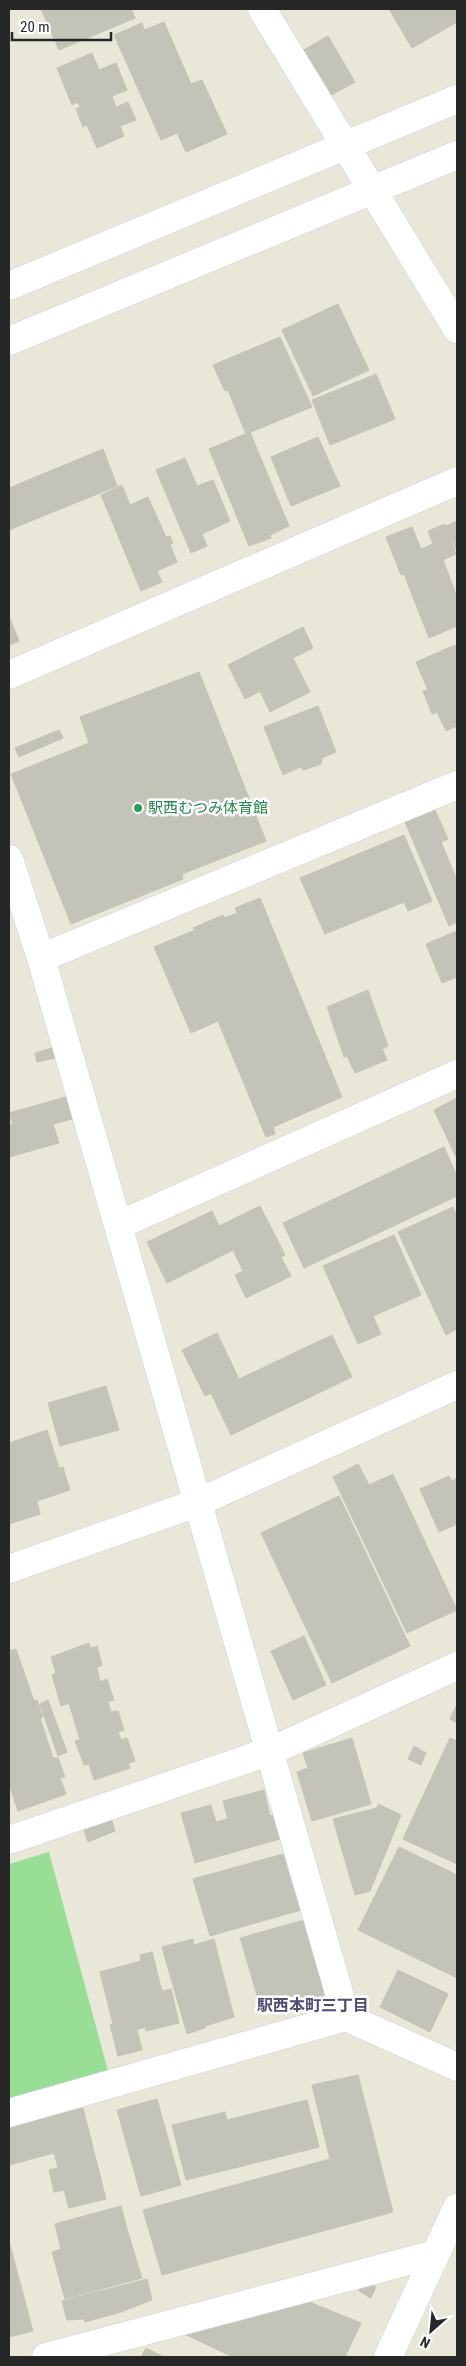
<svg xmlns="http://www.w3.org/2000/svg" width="466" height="2366" font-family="'Roboto Condensed','Noto Sans JP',sans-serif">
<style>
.green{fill:#98de97}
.building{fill:#c4c3b8;stroke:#c4c3b3}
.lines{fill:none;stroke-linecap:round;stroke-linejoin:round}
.street-casing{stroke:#d0cedf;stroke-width:29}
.secondary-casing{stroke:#d0cedf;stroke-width:29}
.street{stroke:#fff;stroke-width:28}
.secondary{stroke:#fff;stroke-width:28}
.leisure-dot{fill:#2e9e5b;stroke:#fff;stroke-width:2}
.labels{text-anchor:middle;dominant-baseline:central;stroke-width:5;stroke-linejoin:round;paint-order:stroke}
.leisure-label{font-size:15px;fill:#27864d;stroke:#fff;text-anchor:start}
.neighbourhood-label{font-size:16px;font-weight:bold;fill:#504a74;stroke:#fff}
</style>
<rect width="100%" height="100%" fill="#e9e7d8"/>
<!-- green -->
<path class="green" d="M 49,1852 L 109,2075 L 9,2102 L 9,1864 Z"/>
<!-- building -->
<path class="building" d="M 41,9 L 131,9 L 135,18 L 59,50 Z
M 389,9 L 457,9 L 457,22 L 412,48 Z
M 164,22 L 191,84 L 202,80 L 227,134 L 186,152 L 177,133 L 161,140 L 114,35 L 142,23 L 144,30 Z
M 328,36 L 355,82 L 326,98 L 300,52 Z
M 92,53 L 99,70 L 116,63 L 127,90 L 112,96 L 116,107 L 128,102 L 136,120 L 120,126 L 124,136 L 97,148 L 87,125 L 83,127 L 76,109 L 80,107 L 78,102 L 72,105 L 57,68 Z
M 338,304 L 369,370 L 313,396 L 282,330 Z
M 280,337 L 312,407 L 246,434 L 228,390 L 225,391 L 213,365 Z
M 376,374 L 395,419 L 330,445 L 312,400 Z
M 250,432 L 289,526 L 270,535 L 271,538 L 249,546 L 209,449 Z
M 318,437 L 340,486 L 291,506 L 271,457 Z
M 103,449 L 117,486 L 9,530 L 9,488 Z
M 185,458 L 197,486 L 213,480 L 230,521 L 202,534 L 207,546 L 191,553 L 156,470 Z
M 122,485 L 130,505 L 148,497 L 166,537 L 170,536 L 173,543 L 170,544 L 177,562 L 157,571 L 162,582 L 141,591 L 101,495 Z
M 457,521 L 457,551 L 446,526 Z
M 445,524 L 456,554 L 443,560 L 457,597 L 457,626 L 429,638 L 404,574 L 401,575 L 386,537 L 412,527 L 421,549 L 433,544 L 428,531 Z
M 9,616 L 19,641 L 9,645 Z
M 303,627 L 313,648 L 293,658 L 310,692 L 270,712 L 260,691 L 245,699 L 228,665 Z
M 455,645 L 457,649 L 457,726 L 446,731 L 437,712 L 432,714 L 423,691 L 428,690 L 416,662 Z
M 199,672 L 266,841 L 182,874 L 183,879 L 71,924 L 11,774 L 89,743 L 80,717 Z
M 318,706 L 336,752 L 322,758 L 321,764 L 304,770 L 300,767 L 283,775 L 264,727 Z
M 59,730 L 63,738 L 19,757 L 15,748 Z
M 435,810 L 448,839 L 441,842 L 457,880 L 457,922 L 449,926 L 405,822 Z
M 404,835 L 432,901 L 408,911 L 404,902 L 325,934 L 300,878 Z
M 260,898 L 342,1097 L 273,1127 L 275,1134 L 266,1137 L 218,1021 L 191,1033 L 154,947 L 195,930 L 193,928 L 223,915 L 225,918 L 237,913 L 235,908 Z
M 457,931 L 457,977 L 442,983 L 426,944 Z
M 368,990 L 388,1046 L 382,1049 L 387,1060 L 355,1073 L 347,1056 L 344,1057 L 327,1007 Z
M 52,1048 L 55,1058 L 37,1062 L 35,1053 Z
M 66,1097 L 72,1119 L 53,1124 L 59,1143 L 9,1157 L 9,1125 L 13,1124 L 9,1113 Z
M 457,1098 L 457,1159 L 434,1110 Z
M 444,1147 L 457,1176 L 457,1196 L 304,1268 L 283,1223 Z
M 260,1206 L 285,1255 L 281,1257 L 291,1276 L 246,1298 L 235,1275 L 243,1271 L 233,1250 L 167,1283 L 147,1242 L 212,1211 L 219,1226 Z
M 453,1207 L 457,1216 L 457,1329 L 446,1335 L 398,1232 Z
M 394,1235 L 421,1295 L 373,1316 L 381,1334 L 358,1344 L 323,1266 Z
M 217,1333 L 239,1379 L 332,1335 L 352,1377 L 231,1435 L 211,1393 L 205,1396 L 182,1350 Z
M 106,1386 L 119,1430 L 60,1446 L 48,1403 Z
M 47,1430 L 59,1468 L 63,1467 L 70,1490 L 37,1501 L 40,1514 L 9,1524 L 9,1443 Z
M 358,1464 L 369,1485 L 393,1474 L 457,1610 L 407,1633 L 333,1477 Z
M 449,1476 L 452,1481 L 457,1478 L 457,1524 L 439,1532 L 420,1489 Z
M 339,1496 L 410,1646 L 332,1683 L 261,1533 Z
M 304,1636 L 326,1685 L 293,1700 L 271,1651 Z
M 89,1643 L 90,1648 L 97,1646 L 102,1665 L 97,1668 L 100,1682 L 107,1679 L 114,1700 L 108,1702 L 111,1712 L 118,1711 L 124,1730 L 118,1732 L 121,1740 L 127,1738 L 135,1761 L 128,1763 L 130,1768 L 94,1780 L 89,1764 L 84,1765 L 75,1741 L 80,1740 L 69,1703 L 61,1706 L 52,1675 L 56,1673 L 51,1657 Z
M 16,1649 L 34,1701 L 37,1700 L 43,1717 L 40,1718 L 53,1758 L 58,1758 L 65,1777 L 60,1778 L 66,1794 L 18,1811 L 9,1784 L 9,1651 Z
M 48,1700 L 67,1752 L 58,1756 L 40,1704 Z
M 457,1704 L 457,1723 L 450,1719 Z
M 352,1738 L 371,1804 L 312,1821 L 297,1772 L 308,1768 L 303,1753 Z
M 450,1738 L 457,1741 L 457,1864 L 403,1839 Z
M 414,1746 L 426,1753 L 421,1765 L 408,1759 Z
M 264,1790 L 270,1816 L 273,1815 L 280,1839 L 195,1863 L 181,1813 L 211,1805 L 216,1822 L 228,1819 L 223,1801 Z
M 378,1804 L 401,1815 L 370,1891 L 355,1895 L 333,1819 L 377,1808 Z
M 111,1819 L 115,1831 L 88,1842 L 83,1828 Z
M 399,1847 L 457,1875 L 457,1978 L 358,1930 Z
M 283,1854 L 295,1895 L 296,1895 L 301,1910 L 210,1936 L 193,1879 Z
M 304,1920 L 326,1995 L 298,2003 L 296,1995 L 260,2005 L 240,1938 Z
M 193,1939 L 194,1945 L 214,1939 L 234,2017 L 205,2026 L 205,2028 L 187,2034 L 162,1947 Z
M 152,1952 L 162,1991 L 171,1989 L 179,2023 L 146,2031 L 145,2027 L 137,2030 L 142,2050 L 118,2056 L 110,2025 L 113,2024 L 100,1972 L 141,1961 L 140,1955 Z
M 398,1970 L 448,1994 L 430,2032 L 380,2007 Z
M 358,2075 L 393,2212 L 162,2275 L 143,2210 L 330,2159 L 312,2085 Z
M 157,2099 L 181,2185 L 141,2196 L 117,2110 Z
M 307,2100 L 319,2147 L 186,2180 L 172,2125 L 225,2112 L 227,2120 Z
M 83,2108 L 106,2199 L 69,2208 L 64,2190 L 54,2192 L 49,2170 L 58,2168 L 54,2153 L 9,2165 L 9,2127 Z
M 121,2206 L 127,2229 L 141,2275 L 57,2232 L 55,2224 Z
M 57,2232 L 141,2275 L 142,2278 L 65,2299 L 52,2252 L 61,2249 Z
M 9,2241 L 33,2331 L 9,2337 Z
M 147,2279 L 152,2300 L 121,2312 L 85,2322 L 84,2319 L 67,2320 L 62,2301 Z
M 363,2281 L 376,2287 L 371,2298 L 359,2291 Z
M 307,2301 L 361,2323 L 345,2357 L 303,2357 L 228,2319 Z
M 228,2319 L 303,2357 L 233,2357 L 178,2331 Z
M 146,2348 L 164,2357 L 141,2357 Z"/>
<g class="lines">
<defs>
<path id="street" d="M 262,9 L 457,329
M 9,675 L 457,481
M 9,859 L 41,958 L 346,2017
M 41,958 L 457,785
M 119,1225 L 457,1074
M 9,1840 L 271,1751 L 457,1666
M 9,2113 L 346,2017 L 457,2067
M 46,2357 L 435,2254"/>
<path id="secondary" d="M 9,286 L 457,99
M 9,341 L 457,155
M 9,1569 L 197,1503 L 457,1385
M 388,2357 L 457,2208"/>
</defs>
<!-- street casing -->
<use href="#street" class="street-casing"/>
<!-- secondary casing -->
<use href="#secondary" class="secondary-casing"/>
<!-- street -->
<use href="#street" class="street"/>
<!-- secondary -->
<use href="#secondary" class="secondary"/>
</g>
<!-- markers -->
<circle class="leisure-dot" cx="138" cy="808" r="5"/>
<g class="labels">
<!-- leisure labels -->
<g class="leisure-label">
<text x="148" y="808">駅西むつみ体育館</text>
</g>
<!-- neighbourhood labels -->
<g class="neighbourhood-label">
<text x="313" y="2005">駅西本町三丁目</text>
</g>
</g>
<!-- border -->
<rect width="466" height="2366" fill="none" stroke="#272727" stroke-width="20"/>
<!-- north arrow -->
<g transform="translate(431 2331) rotate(207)" stroke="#ffffff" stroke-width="4" paint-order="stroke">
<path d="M0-4L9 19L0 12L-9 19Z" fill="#272727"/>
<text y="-8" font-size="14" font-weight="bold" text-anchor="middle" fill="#272727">N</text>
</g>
<!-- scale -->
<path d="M12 32v8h99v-8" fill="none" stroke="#272727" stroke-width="2.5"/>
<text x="20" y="32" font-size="15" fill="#272727" stroke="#ffffff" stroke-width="4" paint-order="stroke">20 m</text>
</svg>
